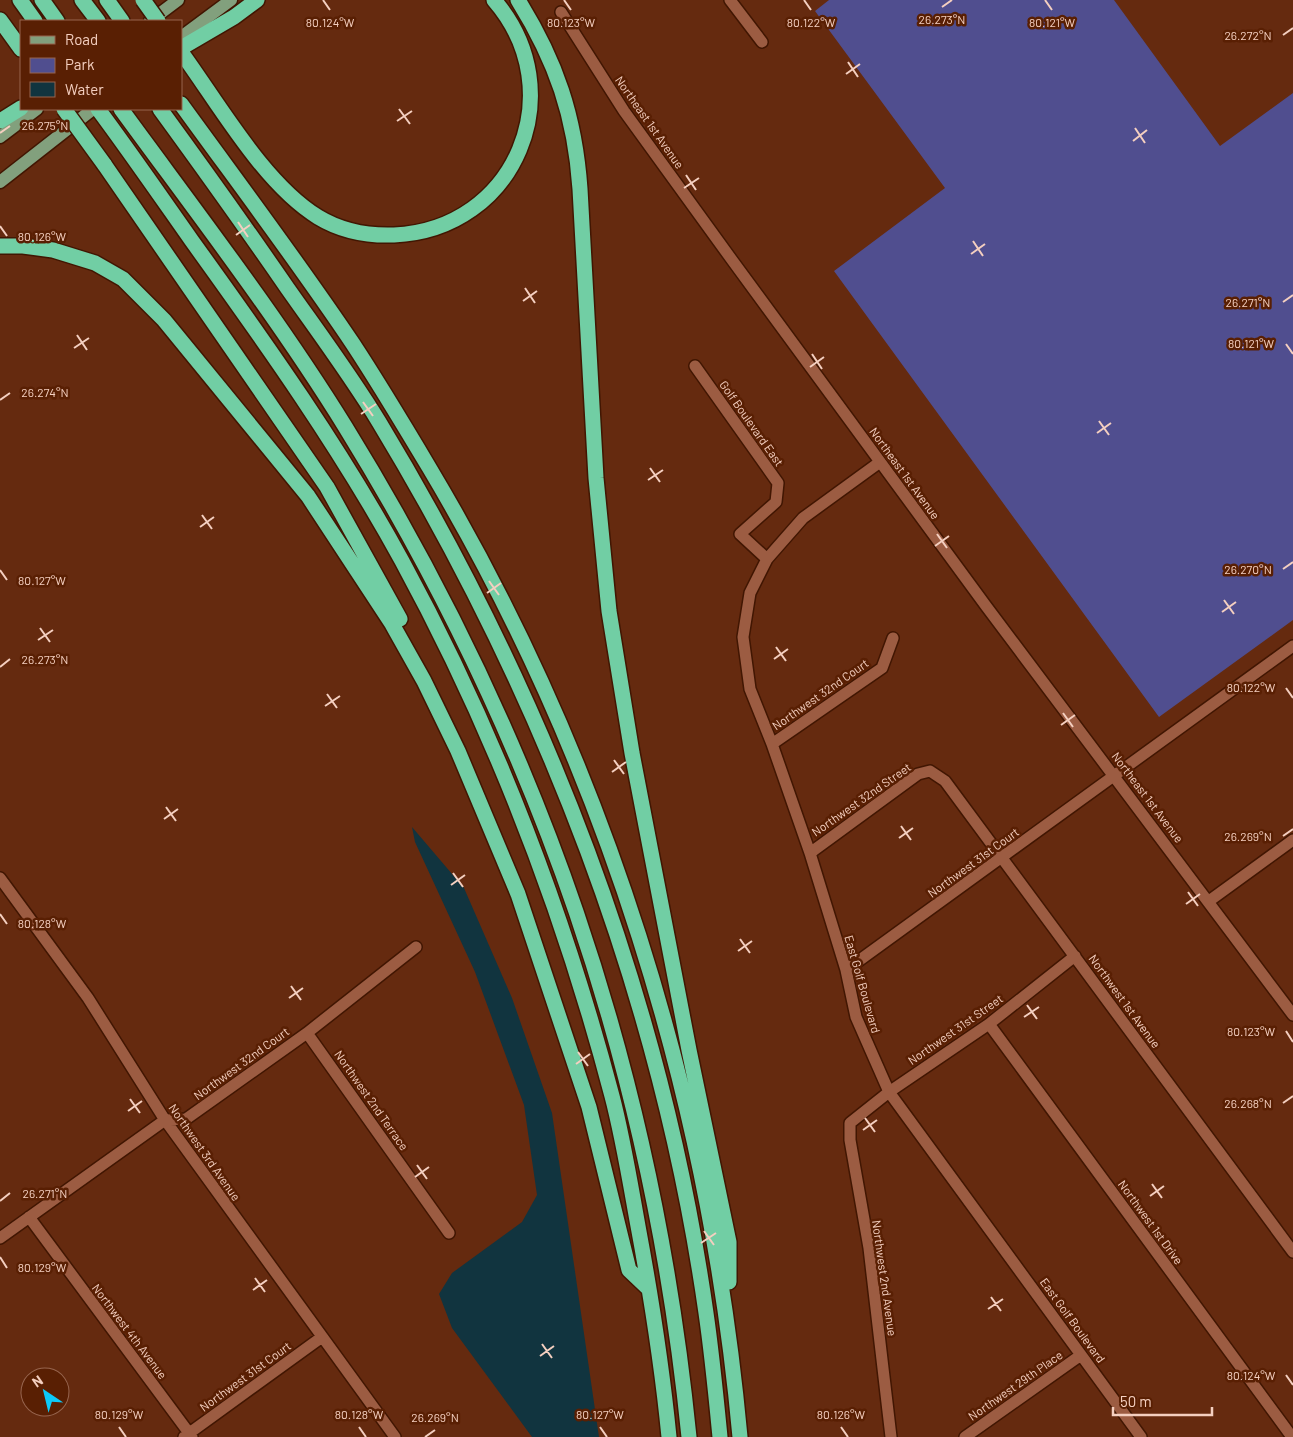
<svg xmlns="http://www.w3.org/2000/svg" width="1293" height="1437" font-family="Barlow,sans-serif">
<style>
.green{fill:#504e8f}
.water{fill:#11343f}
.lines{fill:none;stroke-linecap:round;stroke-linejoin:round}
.minor-casing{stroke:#411602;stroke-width:14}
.primary-casing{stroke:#411602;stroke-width:15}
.motorway-casing{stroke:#411602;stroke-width:18}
.minor{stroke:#9c5c42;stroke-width:11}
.primary{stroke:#82a07d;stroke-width:12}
.motorway{stroke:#71cea4;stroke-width:15}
.motorway-bridge-casing{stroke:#411602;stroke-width:18;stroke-linecap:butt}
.motorway-bridge{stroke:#71cea4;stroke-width:15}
.ticks{fill:none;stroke:#f4cfc0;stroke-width:2}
.labels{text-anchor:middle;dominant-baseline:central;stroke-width:5;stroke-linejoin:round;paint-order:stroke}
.street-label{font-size:12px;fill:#f4cfc0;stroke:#591f03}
.ticks-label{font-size:12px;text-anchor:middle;fill:#f4cfc0;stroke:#591f03;stroke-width:5;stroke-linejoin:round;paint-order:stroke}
</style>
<rect width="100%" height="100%" fill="#652a0f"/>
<!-- green -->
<path class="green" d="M 829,0 L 1114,0 L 1220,146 L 1293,93 L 1293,620 L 1159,717 L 834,271 L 945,188 L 815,11 Z"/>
<!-- water -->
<path class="water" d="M 412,827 L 464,888 L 512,998 L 552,1113 L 599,1437 L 532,1437 L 452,1328 L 439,1294 L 452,1273 L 522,1222 L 537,1195 L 524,1105 L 475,972 L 415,842 Z"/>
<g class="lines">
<defs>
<path id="minor" d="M 730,0 L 762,42
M 561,12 L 624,111 L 732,260 L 986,606 L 1293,1015
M 695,366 L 778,483 L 776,502 L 740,534 L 767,559
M 880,462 L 803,518 L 767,559 L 750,593 L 743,637 L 750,689 L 772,744 L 810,853 L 846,970 L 856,1017 L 889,1092 L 1141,1437
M 772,744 L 882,668 L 893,638
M 810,853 L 918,774 L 930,771 L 945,781 L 1293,1252
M 0,878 L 88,998 L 165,1120 L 395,1437
M 1209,901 L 1293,840
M 846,970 L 1293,646
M 989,1024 L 1292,1437
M 307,1033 L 449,1233
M 29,1217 L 192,1437
M 0,1238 L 165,1120 L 186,1119 L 307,1033 L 416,947
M 184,1437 L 322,1337
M 891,1437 L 869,1248 L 850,1140 L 850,1123 L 889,1092 L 989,1024 L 1075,956
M 965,1437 L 1081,1355"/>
<path id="primary" d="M 150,21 L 178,0
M 181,37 L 231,0
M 0,137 L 37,109
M 0,182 L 93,109"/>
<path id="motorway" d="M 20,0 L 35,21
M 42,0 L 57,21
M 82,0 L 98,21
M 107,0 L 122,21
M 518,0 C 556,61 575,116 580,189 L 596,478 L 609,611 L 632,753 L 689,1050 L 729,1242 L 729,1282
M 0,20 L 21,49
M 181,48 L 234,17 L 257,0
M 181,52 C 219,104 264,184 318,217 C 341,231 367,236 394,235 C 516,230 573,91 494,0
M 181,104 C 239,184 298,262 353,344 C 380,385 405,427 430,469 C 605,763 709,1098 740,1437
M 98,109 C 130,152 161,197 192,241 C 267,345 341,449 402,561 C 494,730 563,910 612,1096 C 623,1138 630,1182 638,1226 C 651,1296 662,1366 669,1437
M 121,109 C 197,213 278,318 346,428 C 540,743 652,1069 689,1437
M 160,109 C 203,168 246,228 288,289 C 319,333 351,376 379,422 C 544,695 661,996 706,1313 C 712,1354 716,1396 720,1437
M 0,121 L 21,108
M 104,164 L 327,487 L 400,619
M 0,246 L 23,246 L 53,250 L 95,263 L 123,279 L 164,320 L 308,496 L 392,624 L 424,681 L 458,751 L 518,894 L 589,1107 L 629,1270 L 649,1289"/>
</defs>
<!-- minor casing -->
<use href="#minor" class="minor-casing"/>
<!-- primary casing -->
<use href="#primary" class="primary-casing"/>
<!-- motorway casing -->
<use href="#motorway" class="motorway-casing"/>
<!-- minor -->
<use href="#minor" class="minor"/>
<!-- primary -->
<use href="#primary" class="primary"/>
<!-- motorway -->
<use href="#motorway" class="motorway"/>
<defs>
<path id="motorway-bridge" d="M 143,0 L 158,21
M 64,109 L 104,164"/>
</defs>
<!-- motorway-bridge casing -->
<use href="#motorway-bridge" class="motorway-bridge-casing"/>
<!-- motorway-bridge -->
<use href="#motorway-bridge" class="motorway-bridge"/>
</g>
<!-- ticks -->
<path class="ticks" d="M 323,0 L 330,10M 564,0 L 571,10M 804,0 L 811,10M 1045,0 L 1052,10M 942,7 L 952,0M 1283,35 L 1293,28M 848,62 L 858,77M 846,74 L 860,64M 399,109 L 410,124M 397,121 L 412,111M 1135,128 L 1145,143M 0,133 L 10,126M 1133,141 L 1147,130M 686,175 L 696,190M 684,188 L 699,178M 238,222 L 248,237M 0,226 L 7,236M 236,235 L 250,225M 973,241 L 983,256M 971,254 L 985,244M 525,288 L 535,303M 523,301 L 537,291M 1283,302 L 1293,295M 77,335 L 87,350M 1286,344 L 1293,354M 74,348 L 89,338M 812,354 L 822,369M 810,367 L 824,357M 0,400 L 10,393M 363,402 L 373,416M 361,414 L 376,404M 1099,421 L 1109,435M 1097,433 L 1111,423M 650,468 L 660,482M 648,480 L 663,470M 202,515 L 212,529M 200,527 L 214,517M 937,534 L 947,548M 935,546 L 949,536M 1283,569 L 1293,562M 0,570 L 7,580M 489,581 L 499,595M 487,593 L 501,583M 1224,600 L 1234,614M 1222,612 L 1236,602M 40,628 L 50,642M 38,640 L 53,630M 776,647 L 786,661M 774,659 L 788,649M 0,667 L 10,659M 1286,688 L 1293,698M 327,694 L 337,708M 325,706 L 340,696M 1063,713 L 1073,727M 1061,725 L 1075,715M 614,760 L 624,774M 612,772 L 626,762M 166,807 L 176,821M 164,819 L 178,809M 901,826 L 911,840M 1283,836 L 1293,829M 899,838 L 913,828M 453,873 L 463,887M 451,885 L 465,875M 1188,892 L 1198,906M 1186,904 L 1200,894M 0,914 L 7,924M 740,939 L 750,953M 738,951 L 752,941M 291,986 L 301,1000M 289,998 L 303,988M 1027,1005 L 1037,1019M 1024,1017 L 1039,1007M 1286,1031 L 1293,1042M 578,1052 L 588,1066M 576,1064 L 590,1054M 130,1099 L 140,1113M 1283,1103 L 1293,1096M 128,1111 L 142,1101M 865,1118 L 875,1132M 863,1130 L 877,1120M 417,1165 L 427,1179M 415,1177 L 429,1167M 1152,1184 L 1162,1198M 1150,1196 L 1164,1186M 0,1201 L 10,1193M 704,1231 L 714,1245M 701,1243 L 716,1233M 0,1257 L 7,1268M 255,1278 L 265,1292M 253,1290 L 267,1280M 991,1297 L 1001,1311M 988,1309 L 1003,1299M 542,1344 L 552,1358M 540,1356 L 554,1346M 1286,1375 L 1293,1385M 119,1427 L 126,1437M 359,1427 L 366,1437M 600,1427 L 607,1437M 841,1427 L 848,1437M 425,1437 L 435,1430"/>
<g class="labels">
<!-- street labels -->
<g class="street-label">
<text transform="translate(650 122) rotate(55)">Northeast 1st Avenue</text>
<text transform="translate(752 423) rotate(55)">Golf Boulevard East</text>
<text transform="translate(905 473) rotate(54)">Northeast 1st Avenue</text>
<text transform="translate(820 694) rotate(-35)">Northwest 32nd Court</text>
<text transform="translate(1148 797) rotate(53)">Northeast 1st Avenue</text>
<text transform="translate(861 799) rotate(-35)">Northwest 32nd Street</text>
<text transform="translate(973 862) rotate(-36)">Northwest 31st Court</text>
<text transform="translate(863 984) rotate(74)">East Golf Boulevard</text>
<text transform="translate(1125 1001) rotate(54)">Northwest 1st Avenue</text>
<text transform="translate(955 1029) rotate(-35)">Northwest 31st Street</text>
<text transform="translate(241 1063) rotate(-36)">Northwest 32nd Court</text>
<text transform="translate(372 1100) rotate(55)">Northwest 2nd Terrace</text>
<text transform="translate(205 1152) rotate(55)">Northwest 3rd Avenue</text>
<text transform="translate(1151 1222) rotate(54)">Northwest 1st Drive</text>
<text transform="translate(885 1278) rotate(82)">Northwest 2nd Avenue</text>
<text transform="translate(1073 1320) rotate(54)">East Golf Boulevard</text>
<text transform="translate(130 1331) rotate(53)">Northwest 4th Avenue</text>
<text transform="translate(245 1376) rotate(-36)">Northwest 31st Court</text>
<text transform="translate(1015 1385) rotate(-35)">Northwest 29th Place</text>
</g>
</g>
<g class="ticks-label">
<text x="942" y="24">26.273°N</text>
<text x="330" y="27">80.124°W</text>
<text x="571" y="27">80.123°W</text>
<text x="1052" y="27">80.121°W</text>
<text x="811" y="27">80.122°W</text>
<text x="1248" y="40">26.272°N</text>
<text x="45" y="130">26.275°N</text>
<text x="42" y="241">80.126°W</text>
<text x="1248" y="307">26.271°N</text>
<text x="1251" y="348">80.121°W</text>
<text x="45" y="397">26.274°N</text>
<text x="1248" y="574">26.270°N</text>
<text x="42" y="585">80.127°W</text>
<text x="45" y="664">26.273°N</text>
<text x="1251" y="692">80.122°W</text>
<text x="1248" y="841">26.269°N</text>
<text x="42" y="928">80.128°W</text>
<text x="1251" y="1036">80.123°W</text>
<text x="1248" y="1108">26.268°N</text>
<text x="45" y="1198">26.271°N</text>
<text x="42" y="1272">80.129°W</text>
<text x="1251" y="1380">80.124°W</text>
<text x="119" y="1419">80.129°W</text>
<text x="359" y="1419">80.128°W</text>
<text x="600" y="1419">80.127°W</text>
<text x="841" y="1419">80.126°W</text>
<text x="435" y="1422">26.269°N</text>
</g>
<!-- legend -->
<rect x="20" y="20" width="162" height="90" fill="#591f03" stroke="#97654f"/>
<rect x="30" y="36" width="25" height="8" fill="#82a07d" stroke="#97654f"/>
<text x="65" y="45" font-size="15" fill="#f4cfc0">Road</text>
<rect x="30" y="58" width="25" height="15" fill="#504e8f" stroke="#97654f"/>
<text x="65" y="70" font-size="15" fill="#f4cfc0">Park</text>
<rect x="30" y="82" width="25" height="15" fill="#11343f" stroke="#97654f"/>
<text x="65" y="95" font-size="15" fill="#f4cfc0">Water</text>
<!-- north arrow -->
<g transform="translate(45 1392) rotate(325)"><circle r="24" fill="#591f03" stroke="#97654f"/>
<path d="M0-4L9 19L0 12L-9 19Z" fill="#0ccafa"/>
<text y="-8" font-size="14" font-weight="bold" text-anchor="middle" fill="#f4cfc0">N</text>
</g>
<!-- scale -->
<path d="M1113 1407v8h99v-8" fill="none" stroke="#f4cfc0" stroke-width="2.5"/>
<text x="1120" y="1407" font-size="15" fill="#f4cfc0" stroke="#591f03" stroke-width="4" paint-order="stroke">50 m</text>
</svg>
